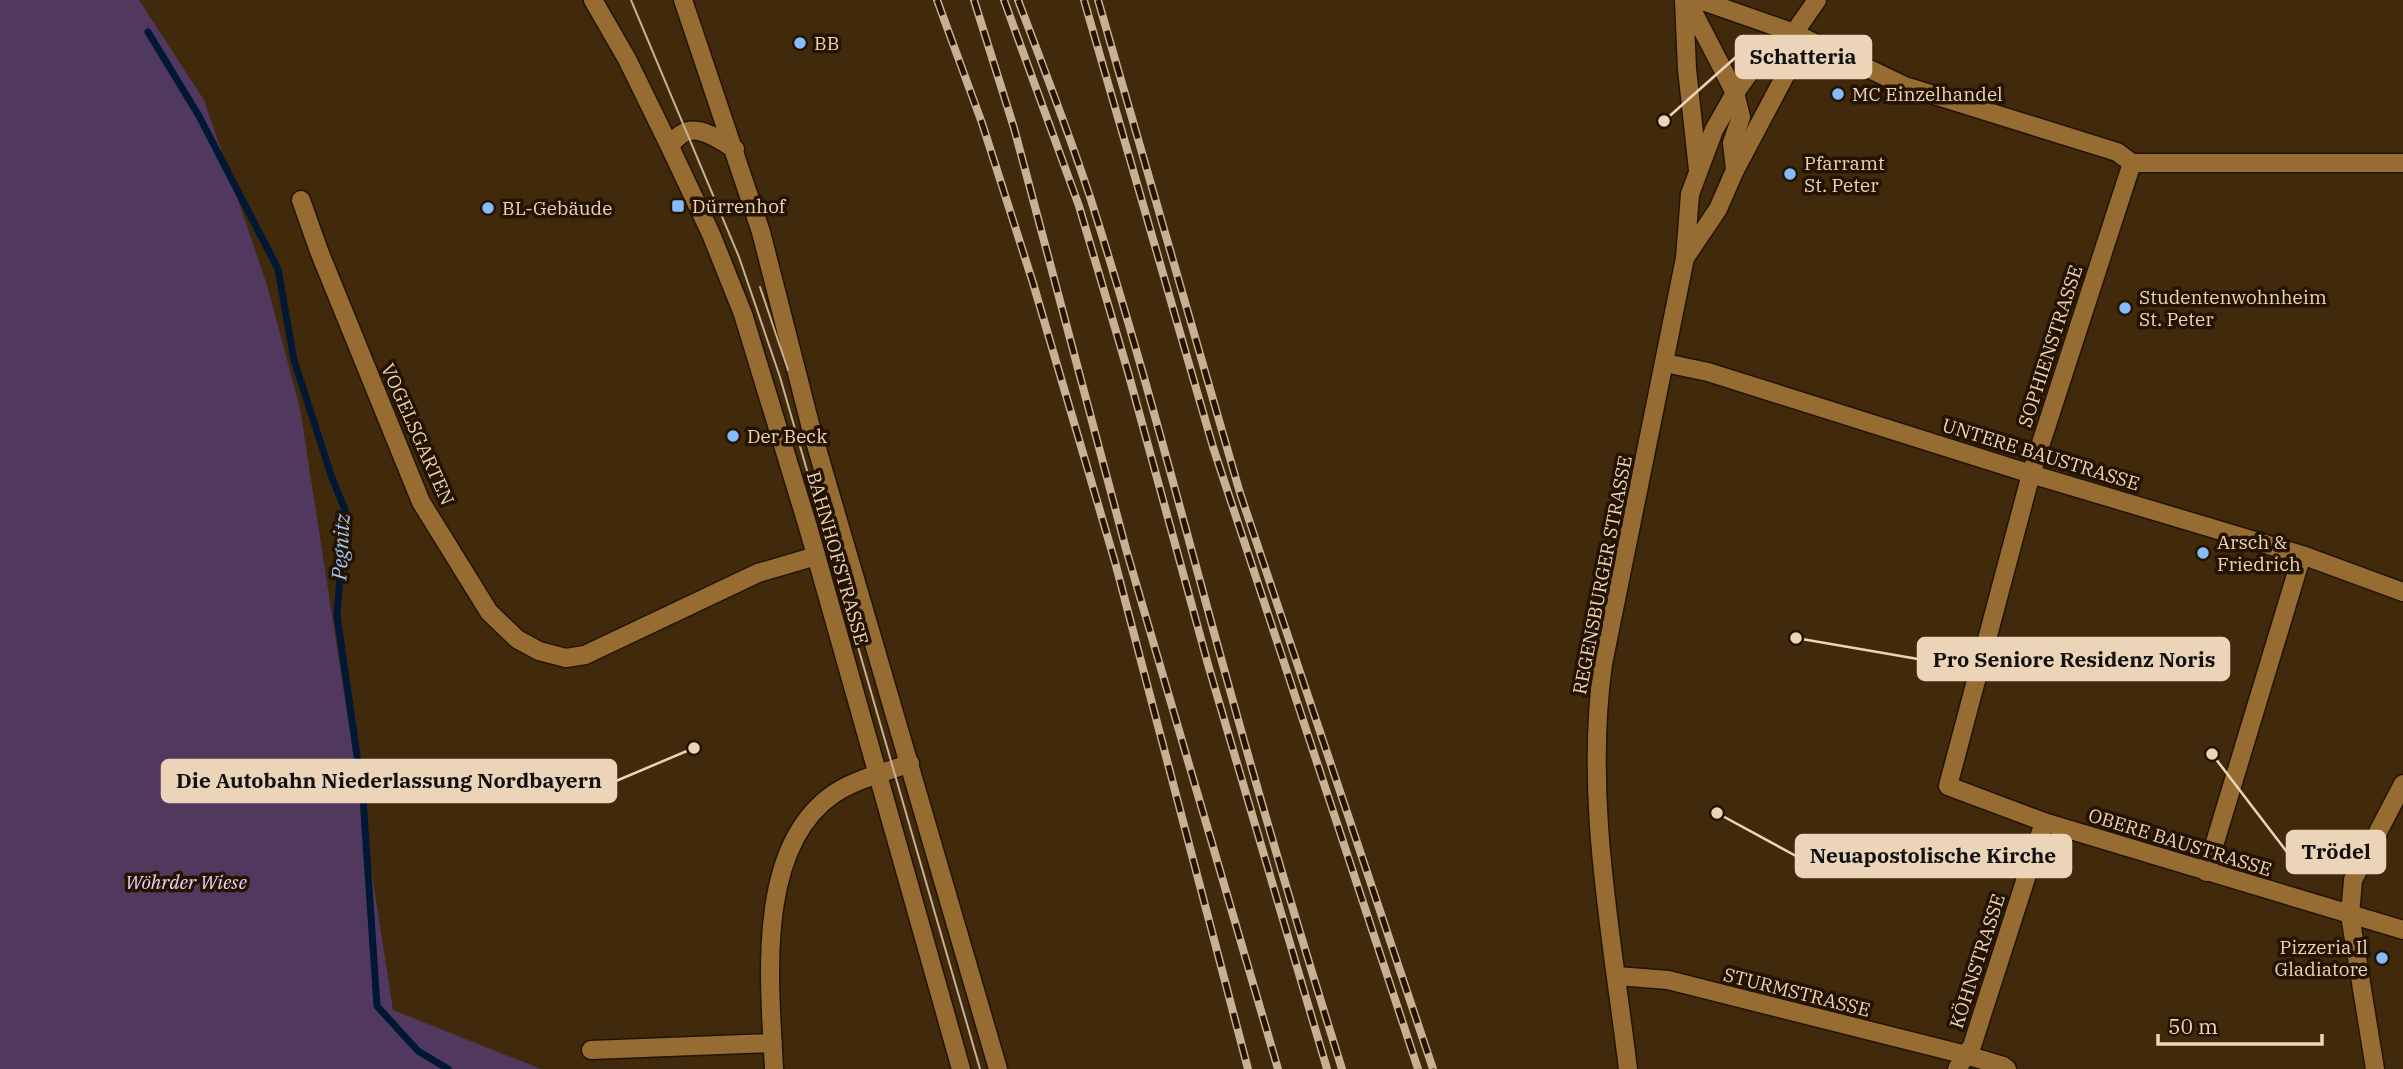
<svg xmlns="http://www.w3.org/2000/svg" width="2403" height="1069" font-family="'IBM Plex Serif',serif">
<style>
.green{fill:#50385e}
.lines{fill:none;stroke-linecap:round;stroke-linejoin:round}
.stream{stroke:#001836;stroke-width:7}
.pedestrian-casing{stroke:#221404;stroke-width:21}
.minor-casing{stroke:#221404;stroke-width:21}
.tertiary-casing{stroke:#221404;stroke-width:21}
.secondary-casing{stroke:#221404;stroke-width:21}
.pedestrian{stroke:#976c33;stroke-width:18}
.minor{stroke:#976c33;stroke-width:18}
.tertiary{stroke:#976c33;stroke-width:18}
.secondary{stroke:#976c33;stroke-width:18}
.tram{stroke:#c8b093;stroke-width:2}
.rail-casing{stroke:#c8b093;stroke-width:8}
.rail{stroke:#241300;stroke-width:5;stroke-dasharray:16;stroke-linecap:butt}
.poi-dot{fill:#84bcfb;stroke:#241300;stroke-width:2.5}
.labels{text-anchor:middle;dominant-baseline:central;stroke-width:7;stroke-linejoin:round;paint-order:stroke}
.poi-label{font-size:19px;fill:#ecd4b8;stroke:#241300;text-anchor:start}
.street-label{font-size:19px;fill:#ecd4b8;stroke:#241300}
.park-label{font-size:19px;font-style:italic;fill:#ebd4fa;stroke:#241300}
.water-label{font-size:21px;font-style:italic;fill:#9cc9fc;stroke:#241300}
.leader{fill:none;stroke:#ecd4b8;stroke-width:2.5}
.callout-dot{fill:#ecd4b8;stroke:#241300;stroke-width:2.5}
.callout{fill:#ecd4b8;stroke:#ecd4b8;stroke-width:2.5}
.callout-label{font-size:21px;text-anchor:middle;font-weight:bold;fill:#111}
</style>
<rect width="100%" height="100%" fill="#402a0b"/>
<!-- green -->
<path class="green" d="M 0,0 L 139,0 L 204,100 L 267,285 L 300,408 L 393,1010 L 541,1069 L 0,1069 Z"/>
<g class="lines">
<!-- stream -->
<path class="stream" d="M 148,32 L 199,116 L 278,269 L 294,360 L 331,475 L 345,510 L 337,615 L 363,798 L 377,1006 L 418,1051 L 448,1069"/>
<defs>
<path id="pedestrian" d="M 2132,163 L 2403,163"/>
<path id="minor" d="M 1794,33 L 1905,86 L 2117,152 L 2132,163 L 2031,474 L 1948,786 L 2044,822 L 2403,930
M 301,200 L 319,251 L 421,502 L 489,612 L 517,639 L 539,651 L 566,658 L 585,655 L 758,573 L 816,556
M 1665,363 L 1708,372 L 2031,474 L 2302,555 L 2403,592
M 2206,872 L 2302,555
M 1617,976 L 1668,980 L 1966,1055 L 2003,1066 L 2007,1069
M 591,1050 L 773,1043
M 774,1069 C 770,985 754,847 835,793 C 858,778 885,773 910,763
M 1957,1069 L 1972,1046 L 2044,822
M 2375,1069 L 2350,915 L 2353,880 L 2403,784"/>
<path id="tertiary" d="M 1684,0 L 1687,69 L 1698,170
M 1687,0 L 1735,93 L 1741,117 L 1732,143 L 1735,170
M 1700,0 L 1794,33"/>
<path id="secondary" d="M 593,0 L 627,59 L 670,147 L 711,234 L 743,314 L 808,527 L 961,1069
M 683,0 L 761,232 L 811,428 L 998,1069
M 670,147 C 688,116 713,136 735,149
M 1685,258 L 1718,209 L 1735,170 L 1787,72 L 1795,47 L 1794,33
M 1628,1069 C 1612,935 1584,799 1603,664 L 1685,258 L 1690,194 L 1714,130 L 1735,93 L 1764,52 L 1794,33 L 1817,0"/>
</defs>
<!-- pedestrian casing -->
<use href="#pedestrian" class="pedestrian-casing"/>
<!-- minor casing -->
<use href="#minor" class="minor-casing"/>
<!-- tertiary casing -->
<use href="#tertiary" class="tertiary-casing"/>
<!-- secondary casing -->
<use href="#secondary" class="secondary-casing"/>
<!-- pedestrian -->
<use href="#pedestrian" class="pedestrian"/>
<!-- minor -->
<use href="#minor" class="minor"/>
<!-- tertiary -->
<use href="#tertiary" class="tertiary"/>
<!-- secondary -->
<use href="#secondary" class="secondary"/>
<!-- tram -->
<path class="tram" d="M 631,0 L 739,257 L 780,377 L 980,1069
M 760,287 L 788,370"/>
<defs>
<path id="rail" d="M 937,0 L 982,123 L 1033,283 L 1115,562 L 1248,1069
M 974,0 L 1014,128 L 1126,549 L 1278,1069
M 1004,0 L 1079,206 L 1128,372 L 1209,668 L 1327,1069
M 1018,0 C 1043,66 1069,133 1091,200 C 1141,357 1182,517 1226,676 C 1262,807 1301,938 1342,1069
M 1084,0 L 1213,447 L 1418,1069
M 1098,0 L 1240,493 L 1433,1069"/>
</defs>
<!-- rail casing -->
<use href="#rail" class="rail-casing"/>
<!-- rail -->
<use href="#rail" class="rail"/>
</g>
<!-- markers -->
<g class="poi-dot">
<circle cx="800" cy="43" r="7"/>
<circle cx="1838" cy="94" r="7"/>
<circle cx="1790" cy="174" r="7"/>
<rect x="671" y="199" width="14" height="14" rx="3.5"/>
<circle cx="488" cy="208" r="7"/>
<circle cx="2125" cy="308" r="7"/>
<circle cx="733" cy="436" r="7"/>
<circle cx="2203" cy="553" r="7"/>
<circle cx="2382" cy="958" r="7"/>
</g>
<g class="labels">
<!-- poi labels -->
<g class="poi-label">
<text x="814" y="43">BB</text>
<text x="1852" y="94">MC Einzelhandel</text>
<text x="1804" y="163">Pfarramt<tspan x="1804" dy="22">St. Peter</tspan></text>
<text x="692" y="206">Dürrenhof</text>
<text x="502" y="208">BL-Gebäude</text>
<text x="2139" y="297">Studentenwohnheim<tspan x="2139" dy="22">St. Peter</tspan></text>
<text x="747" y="436">Der Beck</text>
<text x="2217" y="542">Arsch &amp;<tspan x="2217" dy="22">Friedrich</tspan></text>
<text x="2368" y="947" text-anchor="end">Pizzeria Il<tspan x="2368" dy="22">Gladiatore</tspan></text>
</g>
<!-- street labels -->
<g class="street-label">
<text transform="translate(2050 346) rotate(-72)">SOPHIENSTRASSE</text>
<text transform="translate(418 434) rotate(66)">VOGELSGARTEN</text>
<text transform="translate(2041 454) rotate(17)">UNTERE BAUSTRASSE</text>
<text transform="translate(838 558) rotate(74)">BAHNHOFSTRASSE</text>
<text transform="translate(1602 575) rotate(-79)">REGENSBURGER STRASSE</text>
<text transform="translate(2180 842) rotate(17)">OBERE BAUSTRASSE</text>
<text transform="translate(1977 961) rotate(-72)">KÖHNSTRASSE</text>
<text transform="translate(1797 992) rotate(14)">STURMSTRASSE</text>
</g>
<!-- park labels -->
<g class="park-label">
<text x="186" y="882">Wöhrder Wiese</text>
</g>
<!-- water labels -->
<g class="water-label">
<text transform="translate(340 547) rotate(-87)">Pegnitz</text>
</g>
</g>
<!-- callouts -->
<path class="leader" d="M1664 121L1736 57M1796 638L1918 659M694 748L616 781M2212 754L2287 852M1717 813L1796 856"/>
<g class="callout-dot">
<circle cx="1664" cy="121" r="7"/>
<circle cx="1796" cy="638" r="7"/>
<circle cx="694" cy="748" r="7"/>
<circle cx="2212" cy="754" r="7"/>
<circle cx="1717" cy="813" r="7"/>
</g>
<g class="callout">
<rect x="1736" y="36" width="135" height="42" rx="7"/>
<rect x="1918" y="638" width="311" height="42" rx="7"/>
<rect x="162" y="760" width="454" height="42" rx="7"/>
<rect x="2287" y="831" width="98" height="42" rx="7"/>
<rect x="1796" y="835" width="275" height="42" rx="7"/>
</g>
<g class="callout-label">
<text x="1803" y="64">Schatteria</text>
<text x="2074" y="667">Pro Seniore Residenz Noris</text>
<text x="389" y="788">Die Autobahn Niederlassung Nordbayern</text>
<text x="2336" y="859">Trödel</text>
<text x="1933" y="863">Neuapostolische Kirche</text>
</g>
<!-- scale -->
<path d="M2158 1034v10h164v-10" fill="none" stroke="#ecd4b8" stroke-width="3.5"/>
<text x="2168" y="1034" font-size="21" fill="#ecd4b8" stroke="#241300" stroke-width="5" paint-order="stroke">50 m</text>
</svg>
